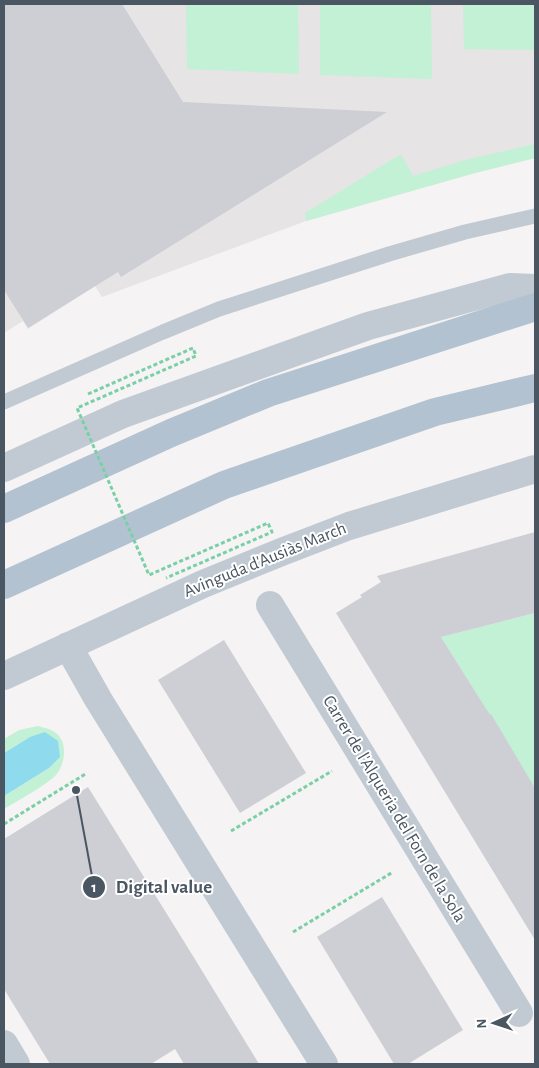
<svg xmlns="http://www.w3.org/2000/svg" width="539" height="1068" font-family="'Alegreya Sans',sans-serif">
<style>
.education{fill:#e6e4e5}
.green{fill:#c3f1d5}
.water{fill:#90daee}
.building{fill:#cdcfd5}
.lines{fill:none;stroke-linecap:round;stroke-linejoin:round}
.path{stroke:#7ad0a6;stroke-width:3;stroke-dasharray:4 2.5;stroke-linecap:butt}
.lane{stroke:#c1cad2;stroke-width:15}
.street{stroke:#c1cad2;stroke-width:28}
.primary{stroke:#b3c2d1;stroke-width:28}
.path-bridge{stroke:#7ad0a6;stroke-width:3;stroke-dasharray:4 2.5;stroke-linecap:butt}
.labels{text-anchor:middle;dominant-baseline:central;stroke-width:4;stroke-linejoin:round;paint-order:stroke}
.street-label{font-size:18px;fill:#4a5661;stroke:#fff}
.leader{fill:none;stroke:#4a5661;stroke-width:2}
.callout-dot{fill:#4a5661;stroke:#fff;stroke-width:2}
.mark-label{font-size:15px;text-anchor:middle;font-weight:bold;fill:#fff}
.callout-label{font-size:19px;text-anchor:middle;font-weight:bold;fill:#4a5661;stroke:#fff;stroke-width:4;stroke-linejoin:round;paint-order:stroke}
</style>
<rect width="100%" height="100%" fill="#f5f3f3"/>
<!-- education -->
<path class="education" d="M 4,4 L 535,4 L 535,158 L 475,173 L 306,221 L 102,297 L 95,286 L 28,329 L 23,321 L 4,333 Z"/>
<!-- green -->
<path class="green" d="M 186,4 L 298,4 L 299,74 L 187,69 Z
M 320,4 L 431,4 L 432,79 L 320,75 Z
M 463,4 L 535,4 L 535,50 L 464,49 Z
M 535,144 L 535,158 L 475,173 L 306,221 L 305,213 L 401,154 L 413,176 L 465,160 Z
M 535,613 L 535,798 L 530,790 L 534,787 L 491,715 L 486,718 L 481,701 L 441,637 Z
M 38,726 C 45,728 51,729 56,733 C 69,743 65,768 53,778 C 38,790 20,799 4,809 L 4,796 L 49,768 L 30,737 L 4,753 L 4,739 L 19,730 Z"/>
<!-- water -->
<path class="water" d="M 45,732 L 58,741 L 60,757 L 49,768 L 4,796 L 4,753 L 30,737 Z"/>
<!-- building -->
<path class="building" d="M 4,4 L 122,4 L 183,102 L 387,112 L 121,277 L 118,272 L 28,328 L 4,290 Z
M 535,532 L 535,613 L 441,637 L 490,715 L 491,714 L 535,788 L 535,940 L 336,613 L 362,597 L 360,595 L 381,582 L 377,576 Z
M 224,640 L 306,773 L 240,813 L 158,680 Z
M 88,787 L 193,956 L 259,1064 L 184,1064 L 175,1049 L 151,1064 L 50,1064 L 4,989 L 4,839 Z
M 382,897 L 463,1030 L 408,1064 L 394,1064 L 317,937 Z"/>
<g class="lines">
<!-- path -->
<path class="path" d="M 4,824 L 87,773
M 231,831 L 332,771
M 293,932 L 393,872"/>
<!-- lane -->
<path class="lane" d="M 4,402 L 163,332 L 219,309 L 389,254 L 465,232 L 535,216"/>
<!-- street -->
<path class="street" d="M 4,468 L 123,414 L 368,326 L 510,287 L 535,288
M 270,605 L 519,1013
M 68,646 L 98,699 L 324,1064
M 4,676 L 203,584 L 284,551 L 349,526 L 535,469
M 4,1044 L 16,1064"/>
<!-- primary -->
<path class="primary" d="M 4,509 L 171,433 L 268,393 L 535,307
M 4,585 L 224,485 L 435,412 L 535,388"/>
<!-- path-bridge -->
<path class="path-bridge" d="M 88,394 L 193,348 L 196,356 L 77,408 L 149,575 L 268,523 L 272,532 L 166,578"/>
</g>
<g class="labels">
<!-- street labels -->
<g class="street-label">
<text transform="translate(265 560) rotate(-22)">Avinguda d'Ausiàs March</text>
<text transform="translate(394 809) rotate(59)">Carrer de l'Alqueria del Forn de la Sola</text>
</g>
</g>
<!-- callouts -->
<path class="leader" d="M76 790L94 887"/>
<g class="callout-dot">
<circle cx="76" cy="790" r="5"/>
<circle cx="94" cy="887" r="12"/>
</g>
<g class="mark-label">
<text x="94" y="892">1</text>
</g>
<g class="callout-label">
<text x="164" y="893">Digital value</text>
</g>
<!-- border -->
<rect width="539" height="1068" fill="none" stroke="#4a5661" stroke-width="10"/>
<!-- north arrow -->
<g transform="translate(494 1023) rotate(267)" stroke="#ffffff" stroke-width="4" paint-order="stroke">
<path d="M0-4L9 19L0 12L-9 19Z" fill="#4a5661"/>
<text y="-8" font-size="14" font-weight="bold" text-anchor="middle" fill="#4a5661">N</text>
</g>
</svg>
